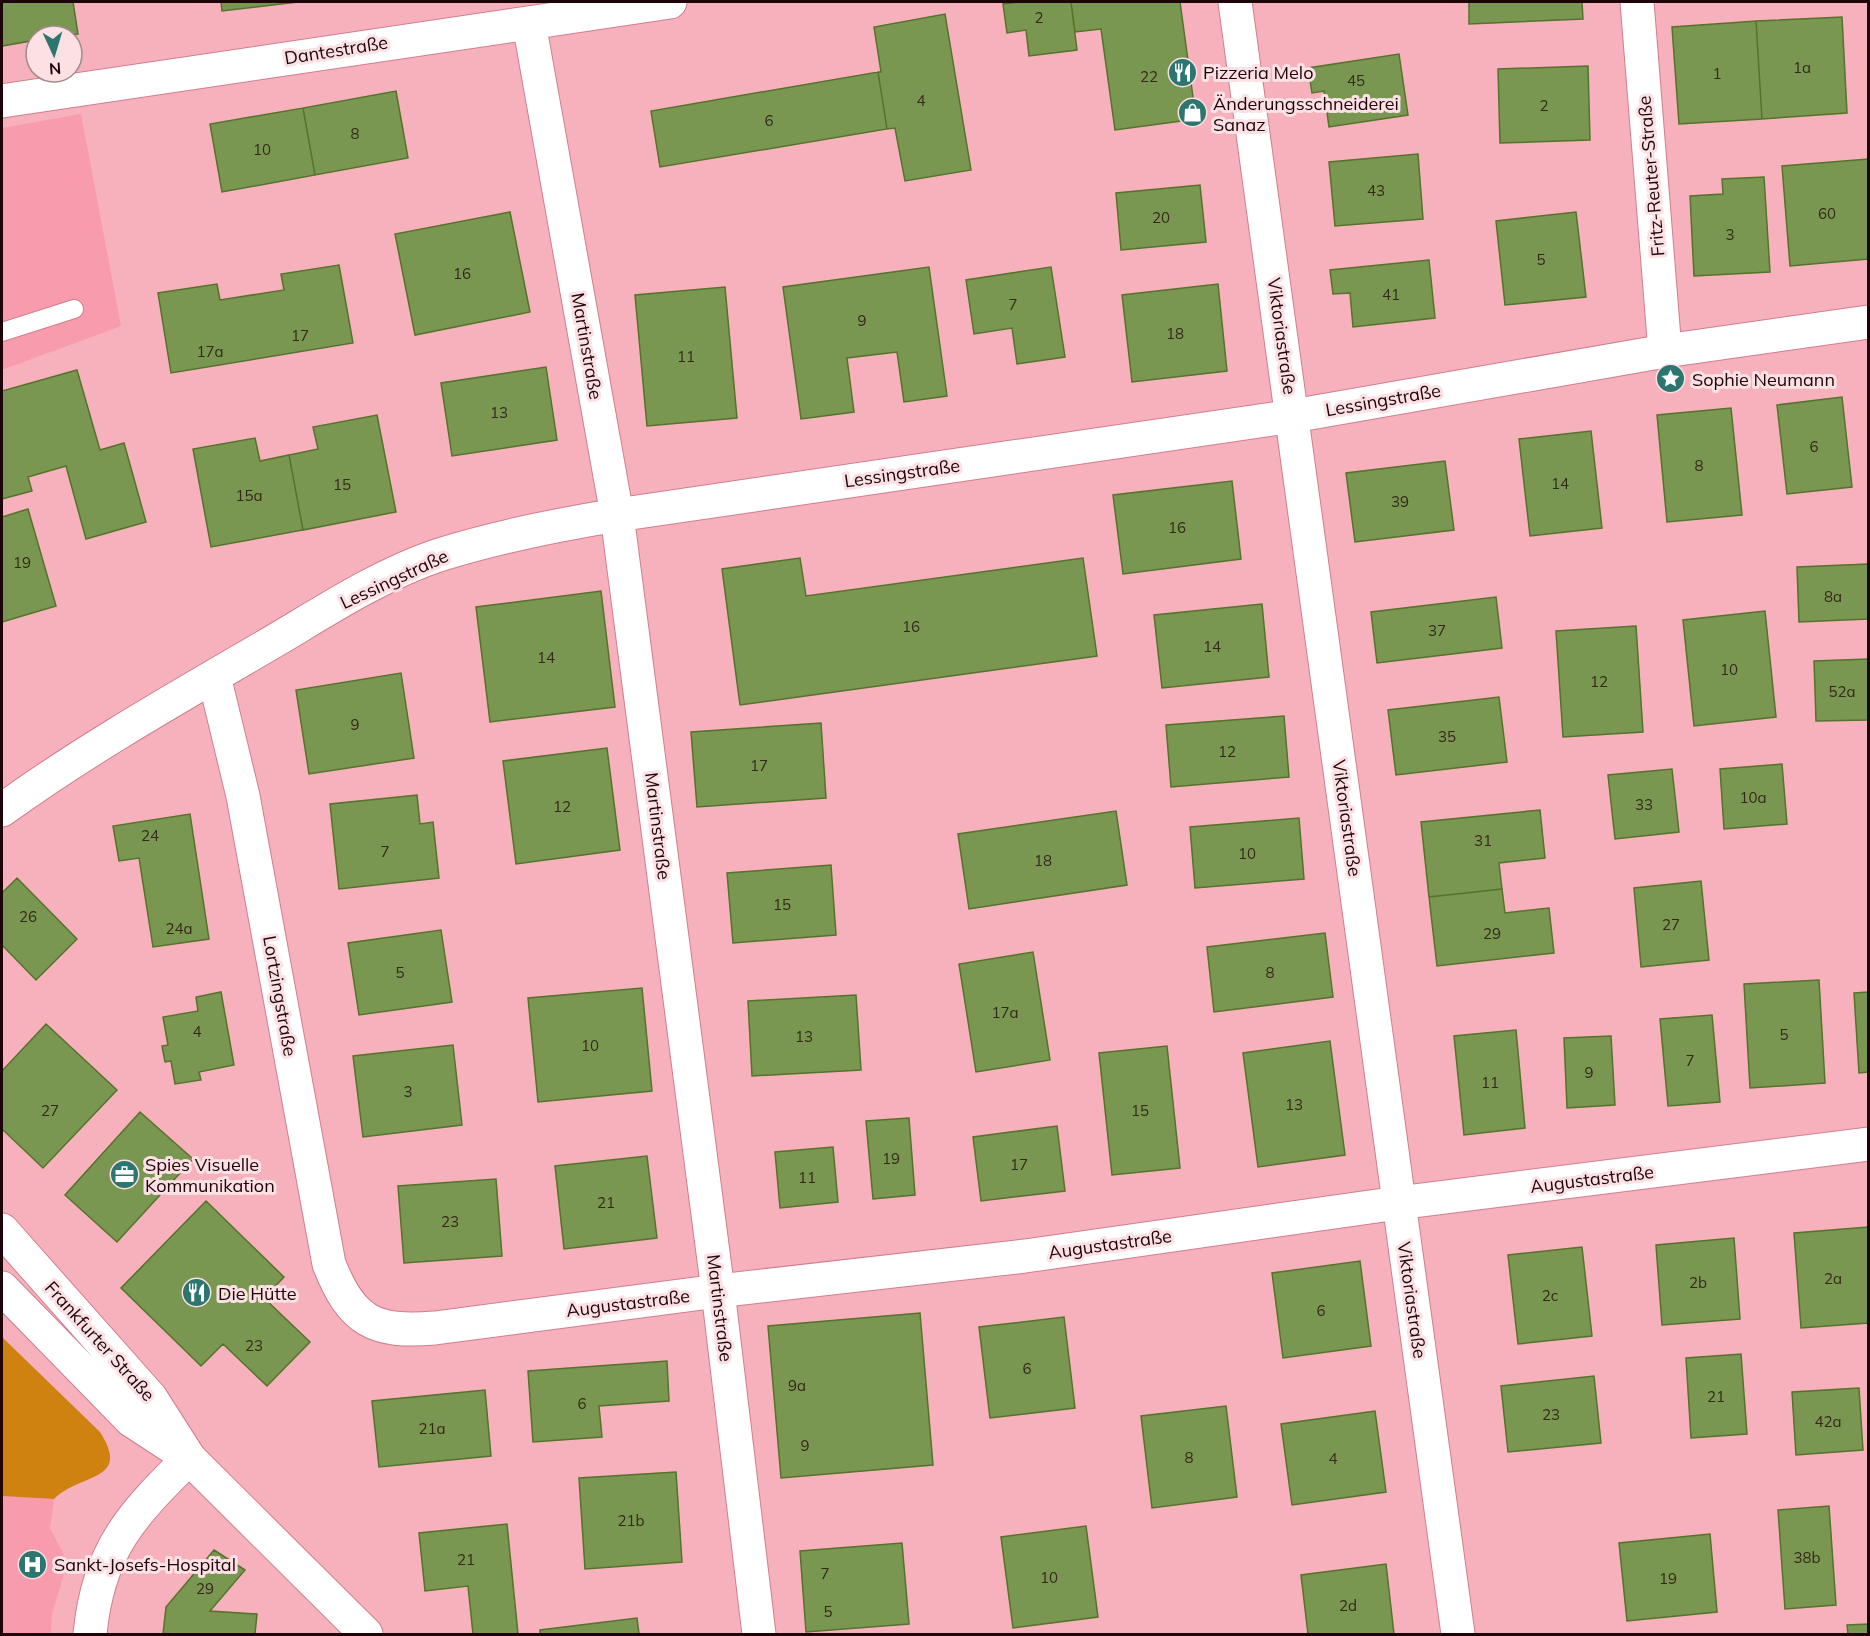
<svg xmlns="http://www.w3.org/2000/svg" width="1870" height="1636" font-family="Mulish,sans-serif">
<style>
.built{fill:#f89bad}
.green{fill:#cf820f}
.building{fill:#799750;stroke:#56722b;stroke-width:1.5}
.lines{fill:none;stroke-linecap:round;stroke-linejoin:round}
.service-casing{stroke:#d07e8e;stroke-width:20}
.minor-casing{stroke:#d07e8e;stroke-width:35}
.secondary-casing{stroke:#d07e8e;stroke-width:35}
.service{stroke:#fff;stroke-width:18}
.minor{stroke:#fff;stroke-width:33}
.secondary{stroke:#fff;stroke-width:33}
.labels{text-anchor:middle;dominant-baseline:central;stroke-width:6;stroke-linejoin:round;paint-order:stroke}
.number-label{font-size:15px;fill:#35281b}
.street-label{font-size:18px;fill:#1e0309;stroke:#fbe0e4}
.poi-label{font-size:18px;fill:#1e0309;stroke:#fbe0e4;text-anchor:start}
</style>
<rect width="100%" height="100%" fill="#f7b1bd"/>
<!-- built -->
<path class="built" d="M 81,114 L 121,326 L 2,370 L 2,128 Z
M 2,1496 L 54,1499 L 50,1528 L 65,1557 L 65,1571 L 52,1614 L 51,1634 L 2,1634 Z"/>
<!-- green -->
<path class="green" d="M 2,1337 L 100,1432 C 132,1482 80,1473 54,1499 L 2,1496 Z"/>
<!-- building -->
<path class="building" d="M 2,2 L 73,2 L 78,34 L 36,36 L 36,40 L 2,46 Z
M 221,2 L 298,2 L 222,11 Z
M 1020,2 L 1071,2 L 1077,50 L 1029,56 L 1026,30 L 1007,33 L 1003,4 Z
M 1071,2 L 1180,2 L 1196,119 L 1115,130 L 1101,29 L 1075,32 Z
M 1469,2 L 1582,2 L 1583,19 L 1469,24 Z
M 945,14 L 971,170 L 905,181 L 895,128 L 887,129 L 878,72 L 881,72 L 874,27 Z
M 1842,17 L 1847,113 L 1762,119 L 1756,21 Z
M 1756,21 L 1762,119 L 1679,124 L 1672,27 Z
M 1399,54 L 1408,115 L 1329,127 L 1324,91 L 1312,93 L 1308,68 Z
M 1588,66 L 1590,140 L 1500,143 L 1498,69 Z
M 878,72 L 887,129 L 660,167 L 651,111 Z
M 396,91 L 408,158 L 315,175 L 303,108 Z
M 303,108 L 315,175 L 222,192 L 210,124 Z
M 1418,154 L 1423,219 L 1335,226 L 1329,162 Z
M 1868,159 L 1868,259 L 1790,266 L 1782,166 Z
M 1764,177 L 1770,272 L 1694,276 L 1690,196 L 1723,194 L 1722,179 Z
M 1200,185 L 1206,242 L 1121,250 L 1116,193 Z
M 510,212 L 530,312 L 415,335 L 395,234 Z
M 1576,212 L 1586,297 L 1505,305 L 1496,221 Z
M 1429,260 L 1435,318 L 1353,327 L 1350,293 L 1333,294 L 1330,270 Z
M 339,265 L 353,343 L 171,373 L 158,293 L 217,284 L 220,300 L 284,290 L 281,274 Z
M 929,267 L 947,396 L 904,402 L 897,352 L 847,358 L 854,412 L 801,419 L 783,287 Z
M 1051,267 L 1065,357 L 1017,364 L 1012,328 L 974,334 L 966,280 Z
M 1218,284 L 1227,371 L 1132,382 L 1122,295 Z
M 725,287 L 737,418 L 647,426 L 635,295 Z
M 546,367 L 557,440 L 452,456 L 441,383 Z
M 77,370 L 100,450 L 124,443 L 146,522 L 86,539 L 66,466 L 28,477 L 32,491 L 2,499 L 2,391 Z
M 1842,397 L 1852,487 L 1787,494 L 1777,405 Z
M 1731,408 L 1742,515 L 1667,522 L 1657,415 Z
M 377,415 L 396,512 L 303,530 L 289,455 L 318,449 L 313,427 Z
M 1591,431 L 1602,528 L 1530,536 L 1519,439 Z
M 255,438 L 260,461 L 289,455 L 303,530 L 211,547 L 193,449 Z
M 1445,461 L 1454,530 L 1355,542 L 1346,473 Z
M 1232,481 L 1241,559 L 1123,574 L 1113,495 Z
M 28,509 L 56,606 L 2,622 L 2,517 Z
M 800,558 L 806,596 L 1083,558 L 1097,656 L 740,705 L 722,569 Z
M 1868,564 L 1868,619 L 1799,622 L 1797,567 Z
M 601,591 L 615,707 L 490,722 L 476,607 Z
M 1496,597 L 1502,648 L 1377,663 L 1371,612 Z
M 1262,604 L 1269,677 L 1162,688 L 1154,615 Z
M 1765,611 L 1776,717 L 1694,726 L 1683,620 Z
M 1636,626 L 1643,732 L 1563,737 L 1556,631 Z
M 1868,659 L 1868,720 L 1816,721 L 1814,661 Z
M 401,673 L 414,758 L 309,774 L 296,690 Z
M 1499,697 L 1507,762 L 1396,775 L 1388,710 Z
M 1284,716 L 1289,777 L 1171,787 L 1166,725 Z
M 821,723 L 826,798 L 697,807 L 691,732 Z
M 607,748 L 620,850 L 516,864 L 503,761 Z
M 1782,764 L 1787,824 L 1724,829 L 1720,769 Z
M 1672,769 L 1679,832 L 1615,839 L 1608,775 Z
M 417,795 L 420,824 L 433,822 L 439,878 L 339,889 L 330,804 Z
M 1540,810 L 1545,858 L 1499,863 L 1502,889 L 1429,897 L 1421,822 Z
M 1116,811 L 1127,885 L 969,909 L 958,834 Z
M 190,814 L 209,939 L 153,947 L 139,858 L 119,861 L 113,826 Z
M 1299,818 L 1304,879 L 1195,888 L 1190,827 Z
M 831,865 L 836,935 L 733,943 L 727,873 Z
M 17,878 L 77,939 L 36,980 L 2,945 L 2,893 Z
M 1701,881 L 1709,960 L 1641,967 L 1634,888 Z
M 1502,889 L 1505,913 L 1549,908 L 1554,953 L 1437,966 L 1429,897 Z
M 441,930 L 452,1002 L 359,1015 L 348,943 Z
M 1325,933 L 1333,997 L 1214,1012 L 1207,947 Z
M 1033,952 L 1050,1060 L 976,1072 L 959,964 Z
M 1819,980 L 1825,1083 L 1750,1088 L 1744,984 Z
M 642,988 L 652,1091 L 538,1102 L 528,998 Z
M 221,992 L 234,1065 L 199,1072 L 201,1080 L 175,1084 L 171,1061 L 165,1062 L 162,1046 L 168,1045 L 163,1017 L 198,1011 L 196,997 Z
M 1868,992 L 1868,1072 L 1859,1073 L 1854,993 Z
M 856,995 L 861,1070 L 752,1076 L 748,1001 Z
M 1712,1015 L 1720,1102 L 1668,1106 L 1660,1019 Z
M 46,1024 L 117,1090 L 43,1168 L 2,1129 L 2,1071 Z
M 1516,1030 L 1525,1128 L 1464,1135 L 1454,1036 Z
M 1611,1036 L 1615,1105 L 1567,1108 L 1564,1038 Z
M 1330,1041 L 1345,1155 L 1258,1167 L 1243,1053 Z
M 453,1045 L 462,1125 L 363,1137 L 353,1056 Z
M 1167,1046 L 1180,1168 L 1112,1175 L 1099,1053 Z
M 140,1112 L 193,1159 L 117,1242 L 65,1195 Z
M 909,1118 L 915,1195 L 873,1199 L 866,1121 Z
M 1057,1126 L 1065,1191 L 981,1201 L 973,1137 Z
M 833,1147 L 838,1202 L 780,1208 L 775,1152 Z
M 647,1156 L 657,1238 L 564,1249 L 555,1166 Z
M 496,1179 L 502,1256 L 404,1263 L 398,1186 Z
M 206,1201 L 284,1277 L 264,1298 L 310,1342 L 267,1386 L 223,1344 L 201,1366 L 121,1288 Z
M 1868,1227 L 1868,1323 L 1801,1328 L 1794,1233 Z
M 1734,1238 L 1740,1319 L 1662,1325 L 1656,1245 Z
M 1582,1247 L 1592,1336 L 1518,1344 L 1508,1255 Z
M 1360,1261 L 1371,1346 L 1283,1358 L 1272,1273 Z
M 920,1313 L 933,1465 L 781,1478 L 768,1326 Z
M 1064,1317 L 1075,1408 L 990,1418 L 979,1327 Z
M 1741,1354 L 1747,1434 L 1691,1438 L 1686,1358 Z
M 667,1361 L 669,1401 L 599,1406 L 602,1437 L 533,1442 L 528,1371 Z
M 1594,1376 L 1601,1443 L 1508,1452 L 1501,1386 Z
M 1859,1388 L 1863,1450 L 1796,1455 L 1792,1392 Z
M 485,1390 L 491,1456 L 379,1467 L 372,1401 Z
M 1226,1406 L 1237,1497 L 1152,1508 L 1141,1416 Z
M 1375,1411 L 1386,1492 L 1292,1505 L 1281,1424 Z
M 676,1472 L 682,1562 L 585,1569 L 579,1478 Z
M 1829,1506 L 1836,1605 L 1785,1609 L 1778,1510 Z
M 507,1524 L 518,1634 L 473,1634 L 468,1586 L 425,1591 L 419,1533 Z
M 1086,1526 L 1098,1617 L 1013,1628 L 1001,1537 Z
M 1710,1534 L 1717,1612 L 1627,1621 L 1619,1543 Z
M 902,1543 L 909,1624 L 806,1632 L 800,1551 Z
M 214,1550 L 245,1570 L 210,1611 L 257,1614 L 255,1634 L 163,1634 L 166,1607 Z
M 1386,1564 L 1394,1634 L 1308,1634 L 1301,1575 Z
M 637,1618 L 639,1634 L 540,1634 L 540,1630 Z
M 1868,1624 L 1868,1634 L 1848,1634 L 1847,1625 Z"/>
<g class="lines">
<defs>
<path id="service" d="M 2,332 L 74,309"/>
<path id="minor" d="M 1235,2 L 1458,1634
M 1637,2 L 1665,351
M 529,23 L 617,515 L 718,1291 L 759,1634
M 2,101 L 670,2
M 214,676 L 243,796 L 329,1264 C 352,1322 374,1333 435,1328 L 718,1291 L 1025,1256 L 1398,1203 L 1868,1144
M 2,810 C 85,750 175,699 264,647 C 319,615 375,577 436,556 C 495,537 556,525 617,515 L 1293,416 L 1665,351 L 1868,322
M 90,1634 C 98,1549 132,1515 189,1458"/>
<path id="secondary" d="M 2,1230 L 151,1398 L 188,1456
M 2,1288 L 131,1420 L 189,1458 L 366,1634"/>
</defs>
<!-- service casing -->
<use href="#service" class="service-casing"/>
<!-- minor casing -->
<use href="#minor" class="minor-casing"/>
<!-- secondary casing -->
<use href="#secondary" class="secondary-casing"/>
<!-- service -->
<use href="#service" class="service"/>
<!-- minor -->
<use href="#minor" class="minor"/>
<!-- secondary -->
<use href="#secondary" class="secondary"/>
</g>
<!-- icons -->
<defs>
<symbol id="restaurant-disc" viewBox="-11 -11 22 22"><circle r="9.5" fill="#2d756f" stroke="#fbe0e4"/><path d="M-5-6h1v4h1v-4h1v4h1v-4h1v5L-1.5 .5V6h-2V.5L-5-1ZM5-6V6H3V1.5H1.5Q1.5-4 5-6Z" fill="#fff"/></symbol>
<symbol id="shop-disc" viewBox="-11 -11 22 22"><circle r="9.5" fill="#2d756f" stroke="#fbe0e4"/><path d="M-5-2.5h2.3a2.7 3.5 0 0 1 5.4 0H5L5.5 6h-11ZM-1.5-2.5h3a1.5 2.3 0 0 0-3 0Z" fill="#fff"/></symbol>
<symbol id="sight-disc" viewBox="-11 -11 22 22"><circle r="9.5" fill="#2d756f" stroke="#fbe0e4"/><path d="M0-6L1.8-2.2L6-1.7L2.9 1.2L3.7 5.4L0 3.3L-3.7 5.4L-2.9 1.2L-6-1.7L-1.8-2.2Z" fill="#fff"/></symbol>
<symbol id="office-disc" viewBox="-11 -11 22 22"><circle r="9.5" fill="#2d756f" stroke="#fbe0e4"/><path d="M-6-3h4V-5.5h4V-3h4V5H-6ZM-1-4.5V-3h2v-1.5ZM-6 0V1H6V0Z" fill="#fff"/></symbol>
<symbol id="hospital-disc" viewBox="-11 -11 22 22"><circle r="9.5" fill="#2d756f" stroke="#fbe0e4"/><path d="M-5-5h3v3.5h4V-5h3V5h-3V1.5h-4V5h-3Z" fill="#fff"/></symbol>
</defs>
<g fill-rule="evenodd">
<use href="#restaurant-disc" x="1166" y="56" width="33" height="33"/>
<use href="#shop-disc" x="1176" y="96" width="33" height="33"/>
<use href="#sight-disc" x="1654" y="362" width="33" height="33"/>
<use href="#office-disc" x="108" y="1158" width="33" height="33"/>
<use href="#restaurant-disc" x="180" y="1276" width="33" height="33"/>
<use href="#hospital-disc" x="16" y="1548" width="33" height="33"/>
</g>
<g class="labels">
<!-- number labels -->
<g class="number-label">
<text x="1039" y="17">2</text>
<text x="1802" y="67">1a</text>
<text x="1717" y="73">1</text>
<text x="1149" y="76">22</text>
<text x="1356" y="80">45</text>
<text x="921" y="100">4</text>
<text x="1544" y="105">2</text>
<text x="769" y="120">6</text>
<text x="355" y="133">8</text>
<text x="262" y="149">10</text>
<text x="1376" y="190">43</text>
<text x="1827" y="213">60</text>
<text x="1161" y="217">20</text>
<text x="1730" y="234">3</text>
<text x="1541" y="259">5</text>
<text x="462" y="273">16</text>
<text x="1391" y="294">41</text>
<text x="1013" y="304">7</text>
<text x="862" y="320">9</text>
<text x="1175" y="333">18</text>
<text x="300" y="335">17</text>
<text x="210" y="351">17a</text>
<text x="686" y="356">11</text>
<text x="499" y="412">13</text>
<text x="1814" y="446">6</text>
<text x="1699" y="465">8</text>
<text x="1560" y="483">14</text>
<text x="342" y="484">15</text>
<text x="249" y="495">15a</text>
<text x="1400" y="501">39</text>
<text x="1177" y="527">16</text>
<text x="22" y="562">19</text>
<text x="1833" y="596">8a</text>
<text x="911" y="626">16</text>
<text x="1437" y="630">37</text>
<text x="1212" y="646">14</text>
<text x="546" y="657">14</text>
<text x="1729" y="669">10</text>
<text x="1599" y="681">12</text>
<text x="1842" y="691">52a</text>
<text x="355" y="724">9</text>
<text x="1447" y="736">35</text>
<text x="1227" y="751">12</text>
<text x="759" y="765">17</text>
<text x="1753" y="797">10a</text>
<text x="1644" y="804">33</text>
<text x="562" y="806">12</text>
<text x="150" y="835">24</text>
<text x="1483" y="840">31</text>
<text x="385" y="851">7</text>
<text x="1247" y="853">10</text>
<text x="1043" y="860">18</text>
<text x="782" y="904">15</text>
<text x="28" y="916">26</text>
<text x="1671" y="924">27</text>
<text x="179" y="928">24a</text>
<text x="1492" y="933">29</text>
<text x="400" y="972">5</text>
<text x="1270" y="972">8</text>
<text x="1005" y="1012">17a</text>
<text x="197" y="1031">4</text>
<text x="1784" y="1034">5</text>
<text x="804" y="1036">13</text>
<text x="590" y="1045">10</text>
<text x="1690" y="1060">7</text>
<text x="1589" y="1072">9</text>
<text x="1490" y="1082">11</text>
<text x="408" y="1091">3</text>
<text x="1294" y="1104">13</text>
<text x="50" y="1110">27</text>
<text x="1140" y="1110">15</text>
<text x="891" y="1158">19</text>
<text x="1019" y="1164">17</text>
<text x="807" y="1177">11</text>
<text x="606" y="1202">21</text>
<text x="450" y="1221">23</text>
<text x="1833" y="1278">2a</text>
<text x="1698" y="1282">2b</text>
<text x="1550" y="1295">2c</text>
<text x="1321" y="1310">6</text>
<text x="254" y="1345">23</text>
<text x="1027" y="1368">6</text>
<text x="797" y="1385">9a</text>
<text x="1716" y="1396">21</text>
<text x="582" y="1403">6</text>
<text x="1551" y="1414">23</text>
<text x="1828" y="1421">42a</text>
<text x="432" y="1428">21a</text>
<text x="805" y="1445">9</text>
<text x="1189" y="1457">8</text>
<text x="1333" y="1458">4</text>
<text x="631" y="1520">21b</text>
<text x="1807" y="1557">38b</text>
<text x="466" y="1559">21</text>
<text x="825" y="1573">7</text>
<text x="1049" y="1577">10</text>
<text x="1668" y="1578">19</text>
<text x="205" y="1588">29</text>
<text x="1348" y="1605">2d</text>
<text x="828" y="1611">5</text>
</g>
<!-- street labels -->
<g class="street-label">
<text transform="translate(336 50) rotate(-9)">Dantestraße</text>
<text transform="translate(1651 176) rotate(-95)">Fritz-Reuter-Straße</text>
<text transform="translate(1282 336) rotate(82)">Viktoriastraße</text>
<text transform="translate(587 346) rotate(80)">Martinstraße</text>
<text transform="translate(1383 400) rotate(-10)">Lessingstraße</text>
<text transform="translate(902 473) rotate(-8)">Lessingstraße</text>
<text transform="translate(394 579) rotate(-25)">Lessingstraße</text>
<text transform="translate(1347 818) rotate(82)">Viktoriastraße</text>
<text transform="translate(658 826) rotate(83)">Martinstraße</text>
<text transform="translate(280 996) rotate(80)">Lortzingstraße</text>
<text transform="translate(1592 1179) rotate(-7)">Augustastraße</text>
<text transform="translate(1110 1244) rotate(-8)">Augustastraße</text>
<text transform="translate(1412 1300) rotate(82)">Viktoriastraße</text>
<text transform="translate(628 1303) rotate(-7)">Augustastraße</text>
<text transform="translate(720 1308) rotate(83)">Martinstraße</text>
<text transform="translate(100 1341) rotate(48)">Frankfurter Straße</text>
</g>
<!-- poi labels -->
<g class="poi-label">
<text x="1203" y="72">Pizzeria Melo</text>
<text x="1213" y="103">Änderungsschneiderei<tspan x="1213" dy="21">Sanaz</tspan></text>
<text x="1692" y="379">Sophie Neumann</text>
<text x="145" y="1164">Spies Visuelle<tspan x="145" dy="21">Kommunikation</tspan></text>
<text x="218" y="1293">Die Hütte</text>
<text x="54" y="1564">Sankt-Josefs-Hospital</text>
</g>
</g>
<!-- border -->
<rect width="1870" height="1636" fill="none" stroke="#1e0309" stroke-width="6"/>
<!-- north arrow -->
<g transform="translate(54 54) rotate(176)"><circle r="28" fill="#fbe0e4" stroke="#a3888c" stroke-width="1.5"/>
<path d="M0-4.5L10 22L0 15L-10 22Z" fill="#2d756f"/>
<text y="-9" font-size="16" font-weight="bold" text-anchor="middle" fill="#1e0309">N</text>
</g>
</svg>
